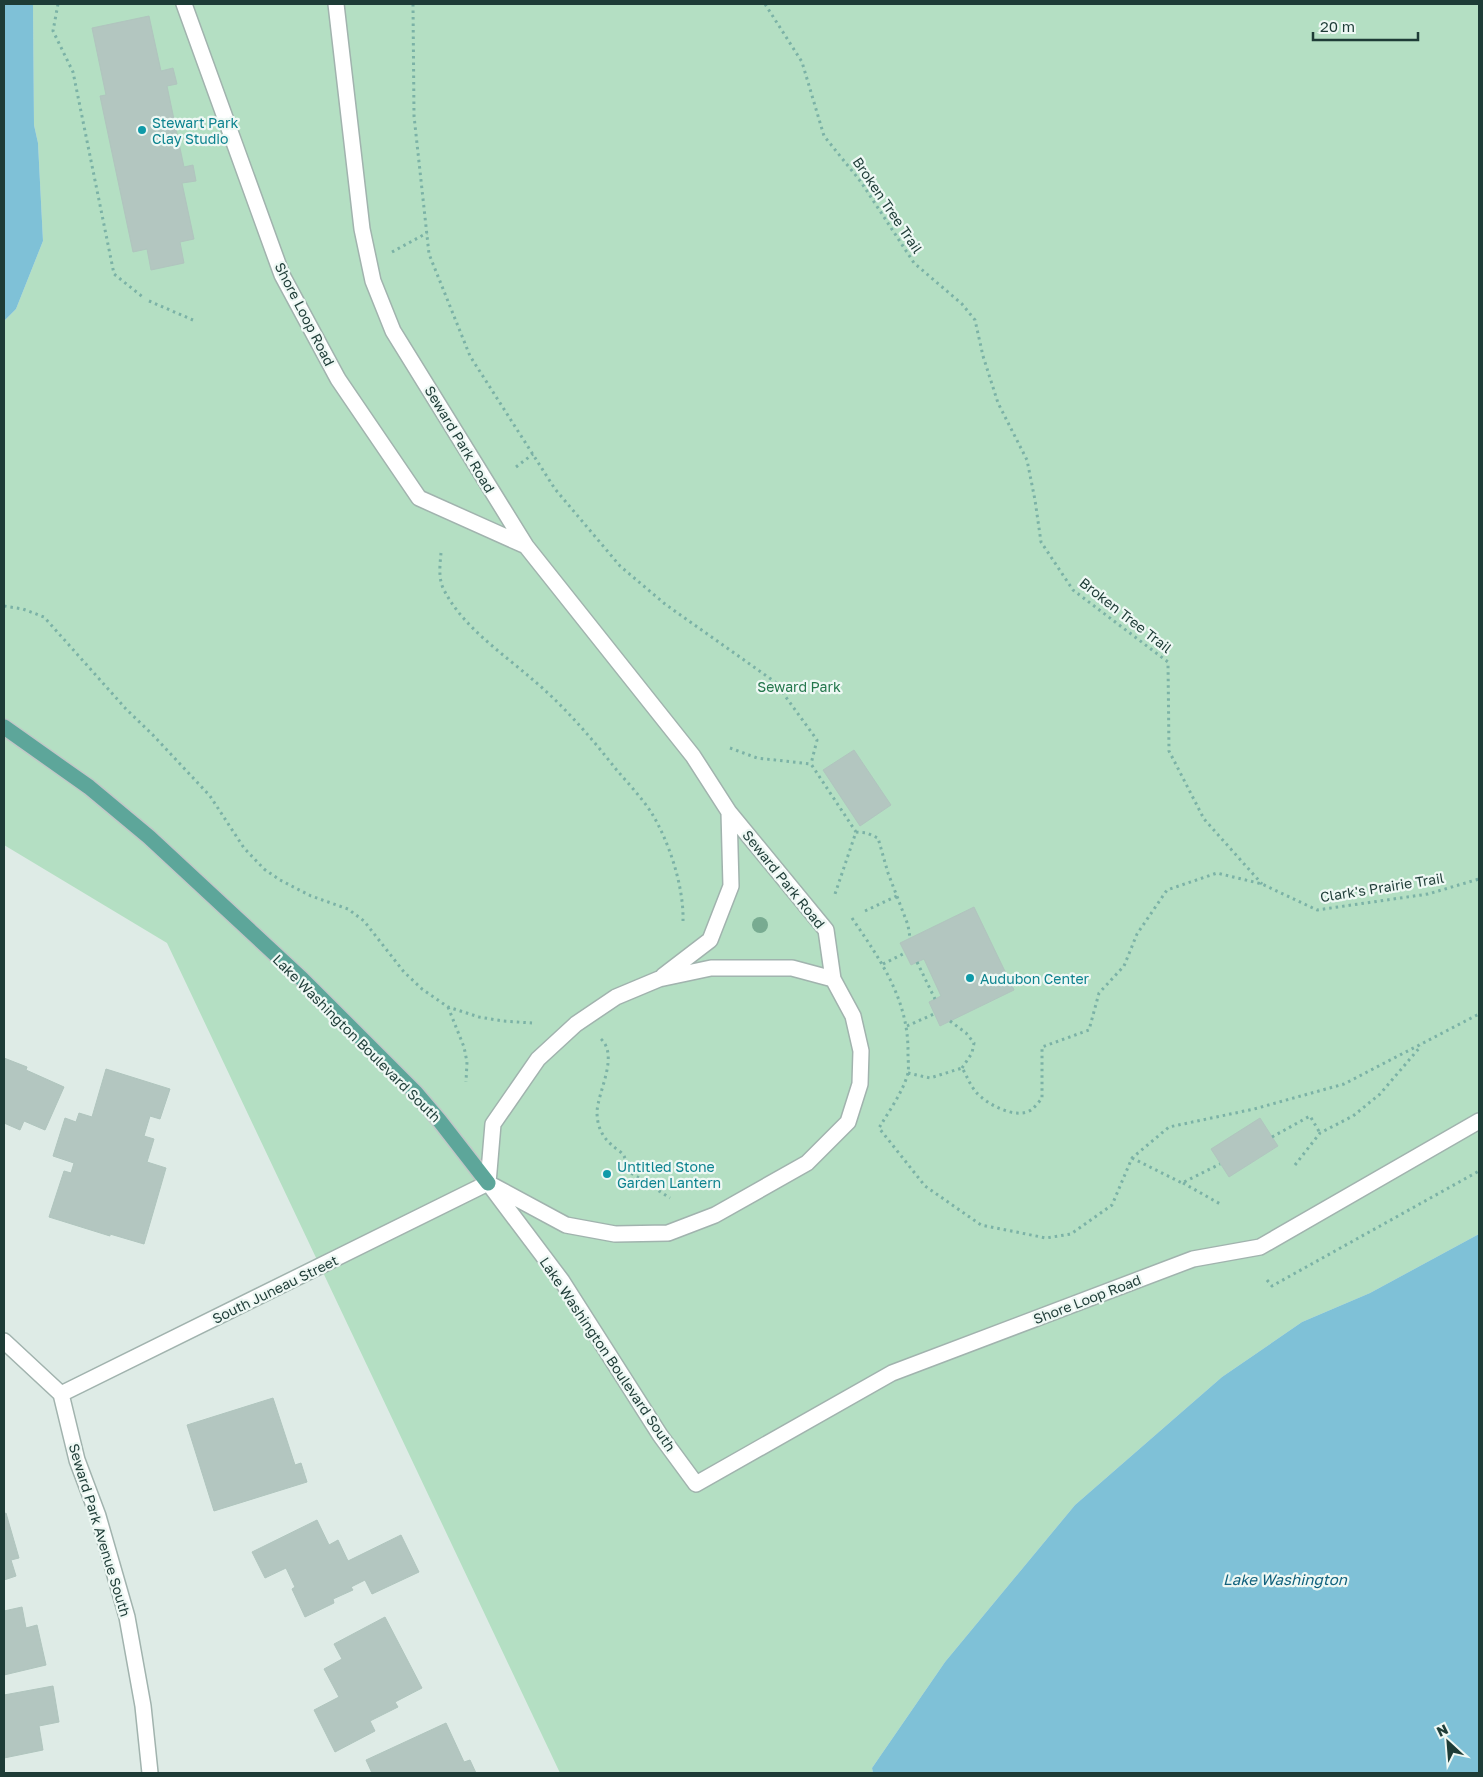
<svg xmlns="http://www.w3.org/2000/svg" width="1483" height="1777" font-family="'Golos Text',sans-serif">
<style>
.green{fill:#b4dfc3}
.water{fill:#7fc1d7}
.building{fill:#b3c6c0;stroke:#b0c5be}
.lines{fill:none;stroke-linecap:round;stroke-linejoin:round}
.minor-casing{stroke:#a1b3ae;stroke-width:18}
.major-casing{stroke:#c0c8c7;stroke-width:18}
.path{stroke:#7bb2a6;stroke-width:3;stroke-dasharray:2.5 4;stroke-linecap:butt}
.minor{stroke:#fff;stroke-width:15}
.major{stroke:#5da69a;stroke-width:15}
.tree{fill:#78ab91}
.culture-dot{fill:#0f9aa8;stroke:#eef8f4;stroke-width:2}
.labels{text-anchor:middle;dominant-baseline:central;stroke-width:4.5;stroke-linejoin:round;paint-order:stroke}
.culture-label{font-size:14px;fill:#0d838f;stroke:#eef8f4;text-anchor:start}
.street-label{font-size:14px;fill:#1e3c37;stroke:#eef8f4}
.park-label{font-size:14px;fill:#24774c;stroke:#eef8f4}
.water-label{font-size:15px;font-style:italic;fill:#12627e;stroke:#eef8f4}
</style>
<rect width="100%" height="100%" fill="#deebe6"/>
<!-- green -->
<path class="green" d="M 33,4 L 1479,4 L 1479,1234 L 1370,1293 L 1302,1322 L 1222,1377 L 1075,1505 L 945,1662 L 872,1768 L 873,1773 L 560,1773 L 167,943 L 4,845 L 4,321 L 16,309 L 43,241 L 38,143 L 34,125 Z"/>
<!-- water -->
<path class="water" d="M 4,4 L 33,4 L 34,125 L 38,143 L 43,241 L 16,309 L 4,321 Z
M 1479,1234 L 1479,1773 L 873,1773 L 872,1768 L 945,1662 L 1075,1505 L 1222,1377 L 1302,1322 L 1370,1293 Z"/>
<!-- building -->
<path class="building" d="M 149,16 L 161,71 L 173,68 L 177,84 L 167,86 L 184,167 L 193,165 L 196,181 L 182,183 L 194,239 L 180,242 L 184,263 L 151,270 L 147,249 L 133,252 L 100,96 L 106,95 L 92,28 Z
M 854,750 L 891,805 L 860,826 L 823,770 Z
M 974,907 L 1014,990 L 940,1026 L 929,1002 L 941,996 L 924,959 L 911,965 L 900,943 Z
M 4,1058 L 27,1067 L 26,1070 L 64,1087 L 45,1130 L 24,1121 L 20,1130 L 4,1123 Z
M 106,1069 L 170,1089 L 160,1119 L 150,1116 L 144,1136 L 154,1139 L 147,1162 L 166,1168 L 144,1244 L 110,1234 L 110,1236 L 49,1217 L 64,1171 L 71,1173 L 74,1163 L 53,1156 L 65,1118 L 76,1122 L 79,1113 L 92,1117 Z
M 1260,1118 L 1278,1146 L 1229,1177 L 1211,1149 Z
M 273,1398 L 295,1465 L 301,1463 L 307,1482 L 214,1511 L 187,1425 Z
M 6,1513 L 19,1558 L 11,1560 L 16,1576 L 4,1580 L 4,1514 Z
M 317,1520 L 329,1545 L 338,1540 L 348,1561 L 401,1535 L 419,1572 L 372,1594 L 365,1580 L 351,1587 L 353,1590 L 333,1599 L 334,1603 L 305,1617 L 292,1589 L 295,1587 L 286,1568 L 265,1578 L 252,1552 Z
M 22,1607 L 26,1628 L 37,1625 L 46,1665 L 4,1675 L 4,1611 Z
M 385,1617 L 422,1688 L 395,1702 L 398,1707 L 370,1721 L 375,1731 L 335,1752 L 314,1710 L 339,1697 L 324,1669 L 342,1659 L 334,1644 Z
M 53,1686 L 59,1722 L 39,1726 L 43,1750 L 4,1758 L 4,1695 Z
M 446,1723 L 464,1762 L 470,1760 L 476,1773 L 372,1773 L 366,1760 Z"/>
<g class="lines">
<defs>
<path id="minor" d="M 184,4 L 282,275 L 338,379 L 419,498 L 526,546
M 336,4 L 362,229 L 373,281 L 393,331 L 526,546 L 693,756 L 729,812 L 826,930 L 833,979 L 853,1016 L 861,1051 L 860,1084 L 848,1122 L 807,1163 L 715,1215 L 668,1233 L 615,1234 L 566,1225 L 488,1183
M 663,976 L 710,940 L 731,886 L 729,812
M 488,1183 L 493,1124 L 538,1059 L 576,1024 L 616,997 L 659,979 L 711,968 L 792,968 L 833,979
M 492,1188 L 562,1281 L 660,1435 L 696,1484 L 892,1373 L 1193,1259 L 1260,1247 L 1479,1121
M 4,1341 L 61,1394 L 77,1460 L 98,1516 L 127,1617 L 143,1706 L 150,1773
M 61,1394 L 488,1183"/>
<path id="major" d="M 4,727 L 89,787 L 149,837 L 302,979 L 416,1093 L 439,1120 L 488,1183"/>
</defs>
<!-- minor casing -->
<use href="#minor" class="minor-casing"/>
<!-- major casing -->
<use href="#major" class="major-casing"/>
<!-- path -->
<path class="path" d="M 58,4 L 53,31 L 73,72 L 114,274 L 144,298
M 413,4 L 414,116 L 429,254 L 470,356 L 555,489 L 620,566 L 665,604 L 775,682 L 817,740 L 811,764
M 765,4 L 802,62 L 824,136 L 861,182 L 914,263 L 962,304 L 975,320 L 983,356 L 998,403 L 1027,460 L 1035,500 L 1041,542 L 1073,590 L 1168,662 L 1169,751 L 1204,819 L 1262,884
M 392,252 L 427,233
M 149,301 L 193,320
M 516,467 L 533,454
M 441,553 C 440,564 438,579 444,590 C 462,626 502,653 532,679 C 563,705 590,736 615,768 C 627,782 641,797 651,812 C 669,841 684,887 683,921
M 4,606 L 23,609 L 44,617 L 126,709 L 152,734 L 210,796 L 244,848 L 264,869 L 280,880 L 311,896 L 348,909 L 364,921 L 404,972 L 422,989 L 448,1007 L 479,1017 L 503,1021 L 532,1023
M 730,748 L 757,758 L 811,764 L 856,832 L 835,894
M 856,832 L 867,833 L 878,838 L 888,873 L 908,925 L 910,938
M 865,911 L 897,896
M 852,918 C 881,961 909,1000 908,1054 C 908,1060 909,1067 908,1073 C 903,1092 889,1111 879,1128 L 925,1186 L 981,1225 L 1046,1238 L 1071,1234 L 1112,1205 L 1132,1158 L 1169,1127 L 1254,1109 L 1344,1084 L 1479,1014
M 917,962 L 935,999
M 883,964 L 905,953
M 448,1007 L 464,1047 L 467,1062 L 466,1082
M 950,1021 L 966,1033 L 974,1043 L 972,1053 L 962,1068
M 907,1026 L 934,1014
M 601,1039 C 619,1056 598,1091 597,1112 C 597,1126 602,1137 613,1146 C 616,1149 622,1152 624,1156 C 626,1160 627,1166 628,1171 L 670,1198
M 908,1073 L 930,1078 L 962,1068 C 967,1076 970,1085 976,1092 C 986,1104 1016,1120 1031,1110 C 1035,1107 1039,1102 1042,1098 L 1042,1047 L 1089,1030 L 1099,993 L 1124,966 L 1137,934 L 1167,890 L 1217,873 L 1262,884 L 1317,910 L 1428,894 L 1479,879
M 1272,1137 L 1310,1116 L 1320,1133
M 1132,1158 L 1182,1183 L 1220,1164
M 1295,1165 L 1320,1133 L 1353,1116 L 1380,1094 L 1421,1046
M 1183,1183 L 1222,1205
M 1267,1280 L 1272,1286 L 1479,1171"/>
<!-- minor -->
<use href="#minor" class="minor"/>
<!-- major -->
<use href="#major" class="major"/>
</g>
<!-- trees -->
<circle class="tree" cx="760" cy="925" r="8"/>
<!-- markers -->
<g class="culture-dot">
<circle cx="142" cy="130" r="5"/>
<circle cx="970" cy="978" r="5"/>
<circle cx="607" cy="1174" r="5"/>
</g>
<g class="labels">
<!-- culture labels -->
<g class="culture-label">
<text x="152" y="122">Stewart Park<tspan x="152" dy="16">Clay Studio</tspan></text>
<text x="980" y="978">Audubon Center</text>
<text x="617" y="1166">Untitled Stone<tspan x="617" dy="16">Garden Lantern</tspan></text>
</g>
<!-- street labels -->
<g class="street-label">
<text transform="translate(888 205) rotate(56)">Broken Tree Trail</text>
<text transform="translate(305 314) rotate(63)">Shore Loop Road</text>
<text transform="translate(460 439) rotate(59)">Seward Park Road</text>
<text transform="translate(1126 615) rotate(38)">Broken Tree Trail</text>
<text transform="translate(784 879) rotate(51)">Seward Park Road</text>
<text transform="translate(1382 887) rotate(-9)">Clark's Prairie Trail</text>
<text transform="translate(357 1038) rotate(45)">Lake Washington Boulevard South</text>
<text transform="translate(275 1289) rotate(-26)">South Juneau Street</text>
<text transform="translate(1087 1299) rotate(-21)">Shore Loop Road</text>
<text transform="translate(608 1354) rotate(56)">Lake Washington Boulevard South</text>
<text transform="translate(100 1530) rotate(73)">Seward Park Avenue South</text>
</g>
<!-- park labels -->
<g class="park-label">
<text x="799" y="686">Seward Park</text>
</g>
<!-- water labels -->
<g class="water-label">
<text x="1285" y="1579">Lake Washington</text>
</g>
</g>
<!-- border -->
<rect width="1483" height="1777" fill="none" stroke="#1e3c37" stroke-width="10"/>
<!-- north arrow -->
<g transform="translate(1448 1742) rotate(334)" stroke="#eef8f4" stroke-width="4" paint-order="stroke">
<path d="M0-4L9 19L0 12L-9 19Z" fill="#1e3c37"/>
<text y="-8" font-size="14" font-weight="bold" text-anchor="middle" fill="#1e3c37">N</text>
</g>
<!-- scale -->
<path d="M1313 32v8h105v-8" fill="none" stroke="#1e3c37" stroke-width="2.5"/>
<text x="1320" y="32" font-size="15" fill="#1e3c37" stroke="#eef8f4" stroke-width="4" paint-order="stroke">20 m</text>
</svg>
